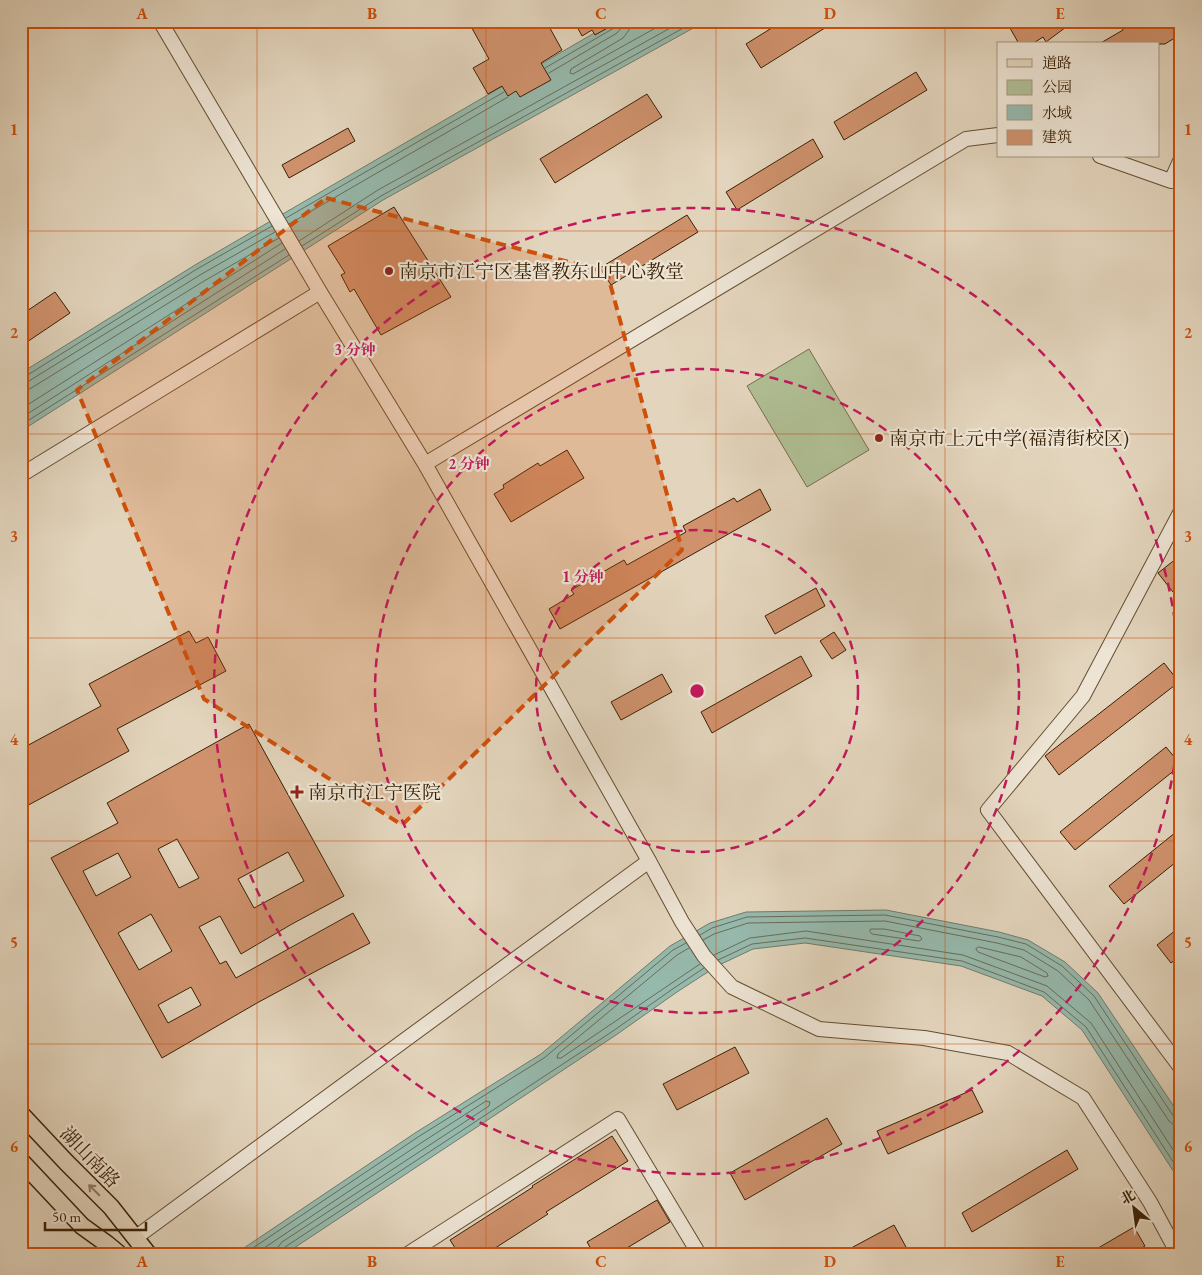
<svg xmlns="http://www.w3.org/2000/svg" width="1202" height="1275" font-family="'EB Garamond','Noto Serif SC',serif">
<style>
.green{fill:#b0be94;stroke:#746f4c}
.water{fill:#96b9ad;stroke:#717c69}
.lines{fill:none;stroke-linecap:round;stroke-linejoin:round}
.shore{stroke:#686c58;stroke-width:1}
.building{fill:#cf926d;stroke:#392003;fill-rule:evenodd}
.minor-casing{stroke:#644d32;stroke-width:16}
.major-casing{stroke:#392003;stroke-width:19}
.minor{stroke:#ede4d4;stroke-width:14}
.major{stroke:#e3d5bd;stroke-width:16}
.oneway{stroke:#8e7a60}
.marked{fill:#ce500b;fill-opacity:0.2;stroke:#ce500b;stroke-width:4;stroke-dasharray:10 6;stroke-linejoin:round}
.grid{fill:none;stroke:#ce500b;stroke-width:1;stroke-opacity:0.55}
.ring{fill:none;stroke:#c2185b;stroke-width:2.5;stroke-dasharray:9 6}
.poi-dot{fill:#8f2418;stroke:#ede4d4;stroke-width:2}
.labels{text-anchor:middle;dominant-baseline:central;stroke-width:4.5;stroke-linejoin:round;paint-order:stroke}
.poi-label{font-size:19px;fill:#392003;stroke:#ede4d4;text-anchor:start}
.street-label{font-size:19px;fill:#392003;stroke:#ede4d4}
.centre{fill:#c2185b;stroke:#ede4d4;stroke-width:2.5}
.ring-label{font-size:15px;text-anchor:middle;font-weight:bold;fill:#c2185b;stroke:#ede4d4;stroke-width:4.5;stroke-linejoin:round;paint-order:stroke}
.neatline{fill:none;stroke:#ce500b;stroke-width:2}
.grid-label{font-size:16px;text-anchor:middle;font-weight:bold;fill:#ce500b}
</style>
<rect width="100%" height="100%" fill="#e3d5bd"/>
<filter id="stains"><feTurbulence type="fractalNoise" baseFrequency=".004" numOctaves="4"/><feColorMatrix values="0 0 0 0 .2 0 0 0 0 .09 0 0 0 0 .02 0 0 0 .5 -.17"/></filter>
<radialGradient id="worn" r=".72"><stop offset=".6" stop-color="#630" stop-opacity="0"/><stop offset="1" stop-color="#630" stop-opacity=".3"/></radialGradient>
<!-- green -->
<path class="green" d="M 809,349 L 869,450 L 807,487 L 747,386 Z"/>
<!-- water -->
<path class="water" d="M 615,21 L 706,21 L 383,200 L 21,431 L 21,373 L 195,265 Z
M 886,910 L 999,932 L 1028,940 L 1065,962 L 1098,993 L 1181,1117 L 1181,1183 L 1082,1030 L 1042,996 L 961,966 L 805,943 L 753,949 L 717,966 L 677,992 L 616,1035 L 285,1254 L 235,1254 L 415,1133 L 541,1054 L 670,946 L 710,923 L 746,912 Z"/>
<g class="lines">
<!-- shore -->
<path class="shore" d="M 630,21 L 629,30 L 623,38 L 571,69 L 570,73 L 573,74 L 668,21
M 545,68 L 614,28 L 616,24
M 549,73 L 617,33 L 622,27 L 623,21
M 286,218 L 504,92
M 289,224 L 508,97
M 299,241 L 378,190 L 683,21
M 302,246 L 381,196 L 696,21
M 21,377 L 26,376 L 197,269 L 272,226
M 21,383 L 29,381 L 200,275 L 275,232
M 21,390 L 27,390 L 33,387 L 204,281 L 279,238
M 21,409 L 282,243
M 21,418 L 285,249
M 21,425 L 289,255
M 871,929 L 884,929 L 920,936 L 922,939 L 919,941 L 872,934 L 870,932 Z
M 700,935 L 712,928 L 747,917 L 885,915 L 998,937 L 1026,944 L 1062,966 L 1094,996 L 1174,1117 L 1177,1119 L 1181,1119
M 703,940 L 714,934 L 748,923 L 885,921 L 997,943 L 1024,950 L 1058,971 L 1089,1000 L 1169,1121 L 1174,1125 L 1181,1126
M 979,947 L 1021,957 L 1047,973 L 1048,976 L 1045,977 L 978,952 L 976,949 Z
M 689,948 L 677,955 L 558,1054 L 557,1058 L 561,1058 L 700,964
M 714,955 L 750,938 L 806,931 L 963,955 L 1047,986 L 1091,1023 L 1181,1162
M 718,960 L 752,944 L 805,938 L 962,961 L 1044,992 L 1086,1027 L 1181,1174
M 244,1254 L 418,1137 L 544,1058 L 673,950 L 686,943
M 255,1254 L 421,1143 L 486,1101 L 490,1102 L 489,1106 L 282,1242 L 278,1247 L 276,1254
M 283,1254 L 283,1250 L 285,1247 L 613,1031 L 674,988 L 704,968"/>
</g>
<!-- building -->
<path class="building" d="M 468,21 L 546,21 L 562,50 L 541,63 L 551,80 L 520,97 L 516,91 L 508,96 L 502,86 L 488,94 L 473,68 L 489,59 Z
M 574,21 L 620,21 L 595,35 L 592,30 L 582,36 Z
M 783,21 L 836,21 L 761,68 L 746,44 Z
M 1022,21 L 1074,21 L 1046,42 L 1043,37 L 1032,44 L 1019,44 L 1010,28 Z
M 1130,21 L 1181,21 L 1181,34 L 1165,44 L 1099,44 L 1123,30 L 1121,26 Z
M 916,72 L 927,90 L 844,140 L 834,122 Z
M 647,94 L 662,117 L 555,183 L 540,159 Z
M 348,128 L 355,141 L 289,178 L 282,165 Z
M 813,139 L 823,157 L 737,210 L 726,192 Z
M 394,207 L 451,297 L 381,335 L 354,289 L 350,292 L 341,275 L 345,273 L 328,246 Z
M 687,215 L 698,232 L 611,285 L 600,268 Z
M 55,292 L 70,313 L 21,346 L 21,315 Z
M 567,450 L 584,478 L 511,522 L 494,494 L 504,488 L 503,485 L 538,463 L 540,466 Z
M 760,489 L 771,510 L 560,629 L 549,609 L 574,594 L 571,590 L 624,560 L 627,565 L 686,532 L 683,526 L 734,498 L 737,502 Z
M 1181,555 L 1181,586 L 1173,592 L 1158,573 Z
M 816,588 L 825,606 L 775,634 L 765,616 Z
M 189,631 L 196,643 L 208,637 L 226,671 L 117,729 L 129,751 L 21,809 L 21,749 L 101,706 L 89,684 Z
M 834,632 L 846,650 L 832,659 L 820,641 Z
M 801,656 L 812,676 L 712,733 L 701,712 Z
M 1164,663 L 1179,682 L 1059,775 L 1045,756 Z
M 662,674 L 672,692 L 621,720 L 611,702 Z
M 249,724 L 344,896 L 292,924 L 241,954 L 220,916 L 199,927 L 220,964 L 226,961 L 236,978 L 353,913 L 370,943 L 318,970 L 257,1003 L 162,1058 L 51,858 L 118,823 L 107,803 ZM 177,839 L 199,878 L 179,888 L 158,849 ZM 288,852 L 304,881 L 254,908 L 238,879 ZM 118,853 L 131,877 L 96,896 L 83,871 ZM 151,914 L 172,951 L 139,970 L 118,933 ZM 191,987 L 201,1005 L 168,1023 L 158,1005 Z
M 1166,747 L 1181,765 L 1075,850 L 1060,832 Z
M 1181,828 L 1181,858 L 1124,904 L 1109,886 Z
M 1181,926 L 1181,955 L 1171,963 L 1157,945 Z
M 735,1047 L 749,1073 L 677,1110 L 663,1084 Z
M 972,1090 L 983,1112 L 888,1154 L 877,1131 Z
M 827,1118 L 842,1144 L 745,1200 L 730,1173 Z
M 612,1136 L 628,1161 L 546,1212 L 548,1214 L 486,1254 L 459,1254 L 450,1240 L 533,1187 L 532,1186 Z
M 1067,1150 L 1078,1169 L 972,1232 L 962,1213 Z
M 657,1200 L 670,1222 L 617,1254 L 594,1254 L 587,1242 Z
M 894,1225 L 906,1247 L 893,1254 L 840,1254 Z
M 1134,1227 L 1145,1246 L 1131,1254 L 1088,1254 Z"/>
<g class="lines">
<defs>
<path id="minor" d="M 160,21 L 320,292 L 425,464 L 649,861 L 682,922 L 704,956 L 732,987 L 819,1029 L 924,1038 L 1008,1053 L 1083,1098 L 1150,1202 L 1178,1254
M 1100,156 L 1171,181 L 1181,159
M 425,464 L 966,139 L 998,135
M 21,475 L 320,292
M 1181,511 L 1083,696 L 988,810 L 1181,1068
M 135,1238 L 649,861
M 408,1254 L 618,1119 L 699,1254"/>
<path id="major" d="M 21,1114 L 66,1162 L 111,1207 L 148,1254
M 21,1161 L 82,1226 L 107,1244 L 119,1254"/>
</defs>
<!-- minor casing -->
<use href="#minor" class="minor-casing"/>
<!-- major casing -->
<use href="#major" class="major-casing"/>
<!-- minor -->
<use href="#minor" class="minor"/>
<!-- major -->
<use href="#major" class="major"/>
</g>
<!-- one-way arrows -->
<defs><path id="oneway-shaft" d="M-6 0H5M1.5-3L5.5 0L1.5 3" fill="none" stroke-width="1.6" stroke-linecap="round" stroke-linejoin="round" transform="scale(1.25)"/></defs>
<use class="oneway" href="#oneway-shaft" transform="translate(94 1190) rotate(-135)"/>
<!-- marked area -->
<path class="marked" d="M 326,198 L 607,272 L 682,550 L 402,825 L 204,699 L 77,390 Z"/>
<!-- grid -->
<path class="grid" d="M 257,21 L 257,1254M 486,21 L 486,1254M 716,21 L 716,1254M 945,21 L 945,1254M 21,231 L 1181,231M 21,434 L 1181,434M 21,638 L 1181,638M 21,841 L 1181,841M 21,1044 L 1181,1044"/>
<!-- distance rings -->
<g class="ring">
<circle cx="697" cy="691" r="161"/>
<circle cx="697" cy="691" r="322"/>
<circle cx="697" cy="691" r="483"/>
</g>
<!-- markers -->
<g class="poi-dot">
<circle cx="389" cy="271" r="5"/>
<circle cx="879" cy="438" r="5"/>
<path d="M294.5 784.5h5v5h5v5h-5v5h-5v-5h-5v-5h5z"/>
</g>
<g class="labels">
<!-- poi labels -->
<g class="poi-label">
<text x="399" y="271">南京市江宁区基督教东山中心教堂</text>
<text x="889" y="438">南京市上元中学(福清街校区)</text>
<text x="308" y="792">南京市江宁医院</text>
</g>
<!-- street labels -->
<g class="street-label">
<text transform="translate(90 1157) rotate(46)">湖山南路</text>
</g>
</g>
<circle cx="697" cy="691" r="8" class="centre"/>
<g class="ring-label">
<text x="355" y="355">3 分钟</text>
<text x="469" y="469">2 分钟</text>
<text x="583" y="582">1 分钟</text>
</g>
<!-- margin -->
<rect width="1202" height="1275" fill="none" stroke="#e3d5bd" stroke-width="55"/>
<!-- legend -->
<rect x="997" y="42" width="162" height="115" fill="#ede4d4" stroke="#a59680"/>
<rect x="1007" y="59" width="25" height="8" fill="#e3d5bd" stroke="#a59680"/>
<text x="1042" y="68" font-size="15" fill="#392003">道路</text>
<rect x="1007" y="80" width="25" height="15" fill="#b0be94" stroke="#a59680"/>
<text x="1042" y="92" font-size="15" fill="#392003">公园</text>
<rect x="1007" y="105" width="25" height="15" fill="#96b9ad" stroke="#a59680"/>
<text x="1042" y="118" font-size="15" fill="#392003">水域</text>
<rect x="1007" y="130" width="25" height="15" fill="#cf926d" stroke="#a59680"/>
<text x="1042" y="142" font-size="15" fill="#392003">建筑</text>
<!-- north arrow -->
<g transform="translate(1134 1208) rotate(331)" stroke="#ede4d4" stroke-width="4" paint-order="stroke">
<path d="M0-4L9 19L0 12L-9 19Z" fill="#392003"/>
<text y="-8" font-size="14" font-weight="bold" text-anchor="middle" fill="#392003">北</text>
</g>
<!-- scale -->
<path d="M45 1222v8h101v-8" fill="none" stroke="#392003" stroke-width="2.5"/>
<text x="52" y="1222" font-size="15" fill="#392003" stroke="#ede4d4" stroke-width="4" paint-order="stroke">50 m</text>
<rect x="28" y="28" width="1146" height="1220" class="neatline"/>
<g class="grid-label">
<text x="142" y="19">A</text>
<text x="372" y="19">B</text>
<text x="601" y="19">C</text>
<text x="830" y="19">D</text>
<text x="1060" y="19">E</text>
<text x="14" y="135">1</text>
<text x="1188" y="135">1</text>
<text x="14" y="338">2</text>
<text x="1188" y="338">2</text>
<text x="14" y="542">3</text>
<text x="1188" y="542">3</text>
<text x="14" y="745">4</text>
<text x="1188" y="745">4</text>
<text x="14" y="948">5</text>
<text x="1188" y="948">5</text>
<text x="14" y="1152">6</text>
<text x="1188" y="1152">6</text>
<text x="142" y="1267">A</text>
<text x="372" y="1267">B</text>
<text x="601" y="1267">C</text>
<text x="830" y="1267">D</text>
<text x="1060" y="1267">E</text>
</g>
<rect width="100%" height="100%" filter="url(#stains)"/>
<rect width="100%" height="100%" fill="url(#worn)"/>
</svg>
